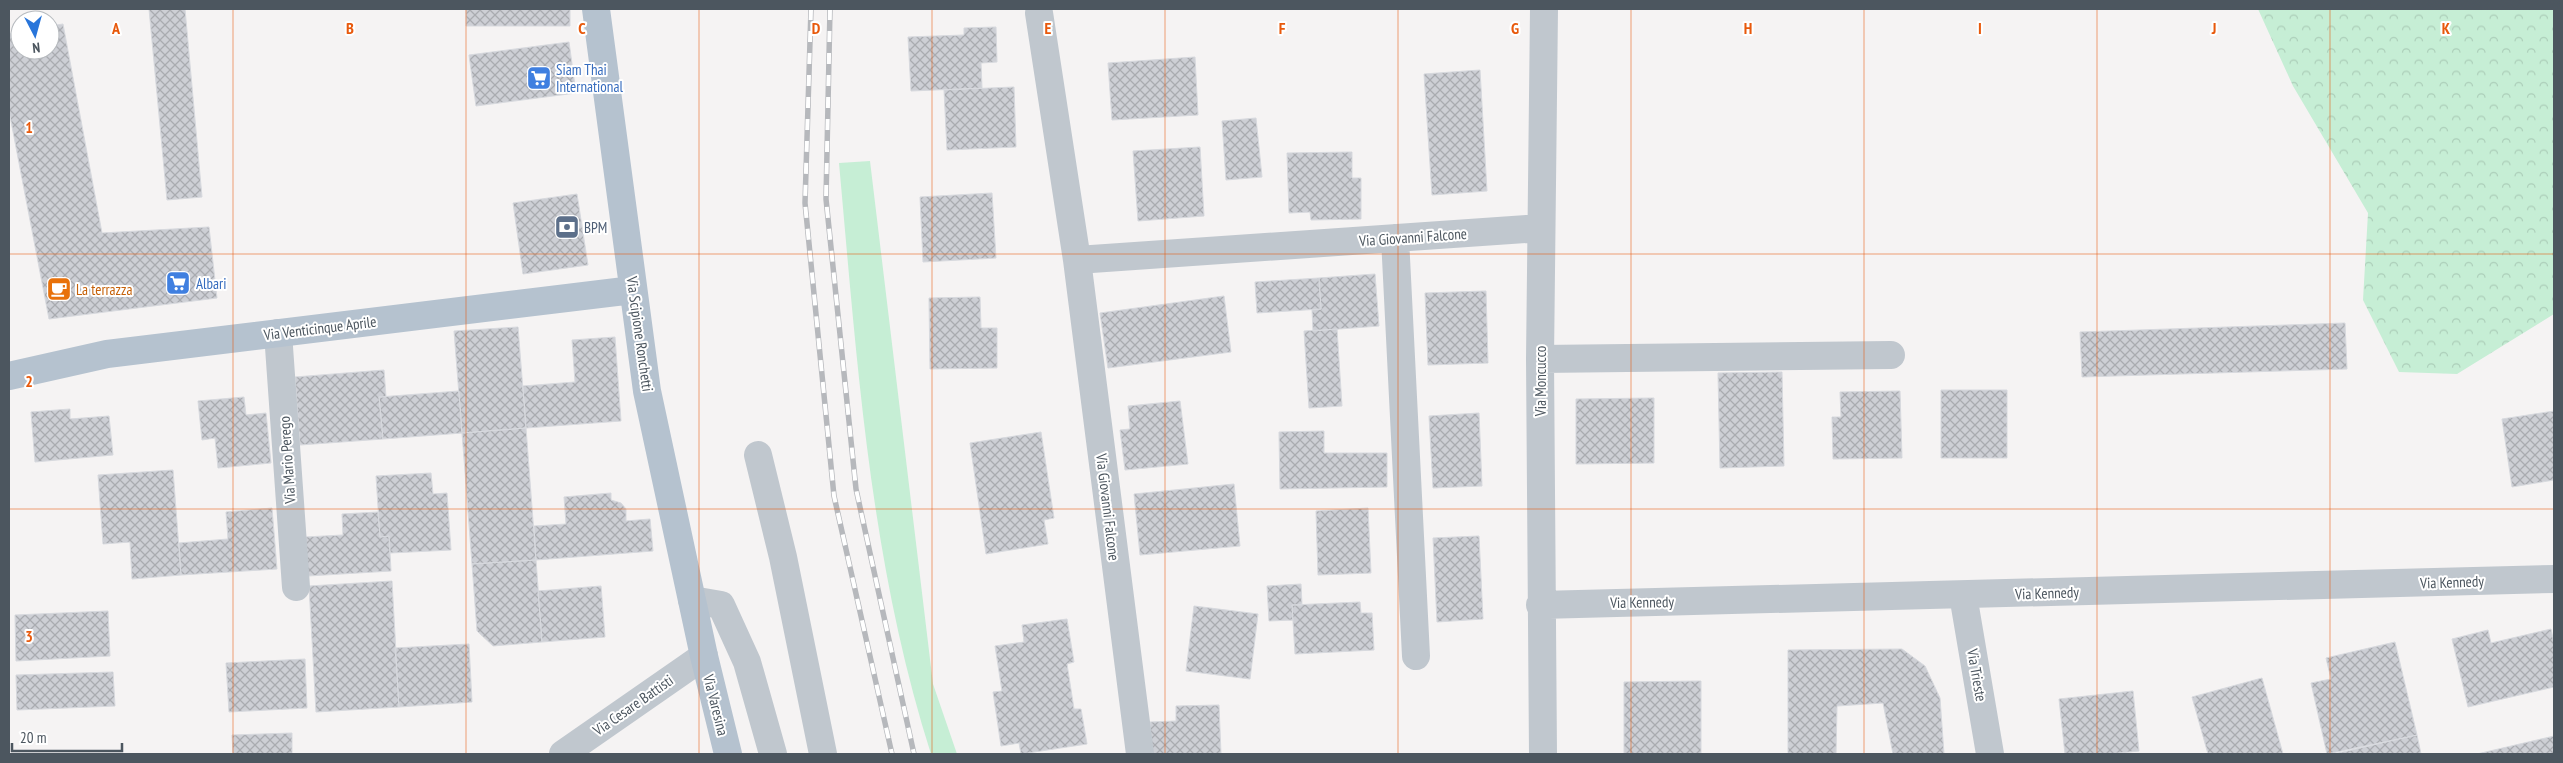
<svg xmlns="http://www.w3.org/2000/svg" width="2563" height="763" font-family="'PT Sans Narrow',sans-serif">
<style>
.green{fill:#c6eed5}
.forest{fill:url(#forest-crowns)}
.building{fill:url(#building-cross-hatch);stroke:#d7d9de}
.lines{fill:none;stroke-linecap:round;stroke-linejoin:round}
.minor{stroke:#c0c7ce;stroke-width:28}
.major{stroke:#b5c2cf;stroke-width:28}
.rail-casing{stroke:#b6b8bc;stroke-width:5.5}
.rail{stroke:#fff;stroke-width:4;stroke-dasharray:11;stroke-linecap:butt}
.grid{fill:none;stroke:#e8590c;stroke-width:1;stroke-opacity:0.55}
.labels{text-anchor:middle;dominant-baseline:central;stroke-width:4;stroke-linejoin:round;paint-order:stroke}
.shop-label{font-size:15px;fill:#366cbe;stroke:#fff;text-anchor:start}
.service-label{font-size:15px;fill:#4e5e75;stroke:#fff;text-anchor:start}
.street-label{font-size:15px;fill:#4c565f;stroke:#fff}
.food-label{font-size:15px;fill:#c56008;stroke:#fff;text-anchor:start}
.grid-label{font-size:16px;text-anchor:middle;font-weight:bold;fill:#e8590c;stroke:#fff;stroke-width:4;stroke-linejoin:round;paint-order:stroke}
</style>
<defs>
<pattern id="forest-crowns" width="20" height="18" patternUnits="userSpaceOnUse" patternTransform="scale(1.25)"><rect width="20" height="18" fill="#c6eed5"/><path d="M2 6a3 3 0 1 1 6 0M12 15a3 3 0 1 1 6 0" fill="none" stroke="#acceb9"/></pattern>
<pattern id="building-cross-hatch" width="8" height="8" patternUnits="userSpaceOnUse" patternTransform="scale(1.25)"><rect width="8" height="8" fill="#cdcfd5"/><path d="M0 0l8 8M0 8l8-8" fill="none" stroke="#a9abb0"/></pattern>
</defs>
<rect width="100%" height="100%" fill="#f5f3f3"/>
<!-- green -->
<path class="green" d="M 870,161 L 933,684 L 957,754 L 931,754 C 870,563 857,361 839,163 Z"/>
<!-- forest -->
<path class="forest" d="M 2258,9 L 2554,9 L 2554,314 L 2457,374 L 2399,372 L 2363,300 L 2368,213 L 2293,86 Z"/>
<!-- building -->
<path class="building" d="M 149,9 L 185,9 L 202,197 L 167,200 Z
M 466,9 L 570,9 L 570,26 L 466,26 Z
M 63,24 L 102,233 L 209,227 L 217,298 L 49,319 L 9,111 L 9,34 L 20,32 L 20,50 L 50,50 L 50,26 Z
M 996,27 L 997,62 L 981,63 L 982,88 L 911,91 L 908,37 L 964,35 L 964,28 Z
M 569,42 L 576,93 L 476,106 L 469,55 Z
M 1195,57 L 1198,115 L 1112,120 L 1108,63 Z
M 1480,70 L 1487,191 L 1432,195 L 1424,74 Z
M 1014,87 L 1016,147 L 947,150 L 944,90 Z
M 1256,118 L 1262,177 L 1226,180 L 1222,121 Z
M 1200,147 L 1204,216 L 1138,221 L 1133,151 Z
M 1352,152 L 1352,178 L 1361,178 L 1361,219 L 1311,220 L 1310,212 L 1289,213 L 1287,153 Z
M 992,193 L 996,258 L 923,262 L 920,197 Z
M 577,194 L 588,265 L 523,274 L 513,203 Z
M 1375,274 L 1379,326 L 1313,331 L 1312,310 L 1321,309 L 1319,278 Z
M 1319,278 L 1321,309 L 1257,313 L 1255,282 Z
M 1486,291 L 1488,363 L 1428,365 L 1425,293 Z
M 1224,296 L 1231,352 L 1108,368 L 1100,313 Z
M 980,297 L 981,328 L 997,328 L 997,368 L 930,369 L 929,298 Z
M 2345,323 L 2347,369 L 2082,377 L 2080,332 Z
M 518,327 L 526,428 L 462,433 L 454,331 Z
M 1337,329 L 1342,406 L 1309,408 L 1304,331 Z
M 615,337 L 621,421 L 526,428 L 523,386 L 575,382 L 572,340 Z
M 384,370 L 386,397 L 379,397 L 383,439 L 300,445 L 295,377 Z
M 1782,372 L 1784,466 L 1720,468 L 1718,373 Z
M 1941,390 L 2007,390 L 2007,458 L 1941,458 Z
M 459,391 L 462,433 L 383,439 L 379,397 Z
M 1900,391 L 1902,458 L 1833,459 L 1832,417 L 1841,417 L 1840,392 Z
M 244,397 L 246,415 L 266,413 L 271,463 L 218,468 L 215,438 L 202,440 L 198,401 Z
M 1654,398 L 1654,463 L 1576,464 L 1576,399 Z
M 1180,401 L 1188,464 L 1125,470 L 1120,430 L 1130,429 L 1128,406 Z
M 70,409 L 70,419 L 109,416 L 113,455 L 35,462 L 31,412 Z
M 2554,411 L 2554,480 L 2512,487 L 2502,419 Z
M 1479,413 L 1482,486 L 1433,488 L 1429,416 Z
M 526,428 L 536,560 L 472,564 L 462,433 Z
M 1324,431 L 1324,453 L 1387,453 L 1387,487 L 1280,489 L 1279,432 Z
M 1041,432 L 1054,518 L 1044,520 L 1048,544 L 986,554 L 970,443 Z
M 173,470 L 181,575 L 132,579 L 130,542 L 103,544 L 98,475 Z
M 431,473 L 433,494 L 447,493 L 451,550 L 390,553 L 389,536 L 380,537 L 376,476 Z
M 1234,484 L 1240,546 L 1140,555 L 1134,494 Z
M 611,493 L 611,500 L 621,503 L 626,509 L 626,521 L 650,519 L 653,551 L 536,560 L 534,526 L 566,524 L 564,497 Z
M 272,508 L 277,569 L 181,575 L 179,543 L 228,539 L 226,512 Z
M 1368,508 L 1371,573 L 1318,575 L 1316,511 Z
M 378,512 L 380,537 L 389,536 L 391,571 L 308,576 L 305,537 L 343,535 L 342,514 Z
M 1479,536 L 1483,619 L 1437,622 L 1433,538 Z
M 536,560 L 542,642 L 493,646 L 477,631 L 472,564 Z
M 392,581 L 399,707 L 316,712 L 309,586 Z
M 1301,584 L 1302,605 L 1292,605 L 1293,620 L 1269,621 L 1267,586 Z
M 601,586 L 605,637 L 542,642 L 538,591 Z
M 1360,602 L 1361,613 L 1372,613 L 1374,650 L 1295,654 L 1292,605 Z
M 1194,606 L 1258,614 L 1250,679 L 1186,671 Z
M 108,611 L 110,656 L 16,661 L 15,615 Z
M 1067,619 L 1074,662 L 1067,664 L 1074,709 L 1081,709 L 1087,744 L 1021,754 L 1019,743 L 1001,746 L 993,692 L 1002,691 L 995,646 L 1024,642 L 1022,625 Z
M 2551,629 L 2554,643 L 2554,687 L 2468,707 L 2452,639 L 2488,630 L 2491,643 Z
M 2395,642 L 2417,735 L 2327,754 L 2311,683 L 2331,679 L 2326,658 Z
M 469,644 L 472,702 L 399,707 L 395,648 Z
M 1902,649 L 1925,666 L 1940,698 L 1944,754 L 1893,754 L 1883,703 L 1837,706 L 1836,754 L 1788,754 L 1788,650 Z
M 305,659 L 307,708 L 229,712 L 226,663 Z
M 113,672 L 115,706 L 17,710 L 16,675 Z
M 2262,678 L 2283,754 L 2208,754 L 2192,697 Z
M 1701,681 L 1701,754 L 1624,754 L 1624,682 Z
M 2133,691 L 2139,751 L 2109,754 L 2065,754 L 2059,699 Z
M 1219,705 L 1221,754 L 1151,754 L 1150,722 L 1176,721 L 1176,706 Z
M 292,733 L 292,754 L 233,754 L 232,735 Z
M 2417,735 L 2421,754 L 2334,754 Z
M 2554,736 L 2554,754 L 2477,754 Z"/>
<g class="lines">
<!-- minor -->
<path class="minor" d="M 1039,13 L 1077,260 L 1140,754
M 1395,238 L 1416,656
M 1077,260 L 1540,228
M 278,333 L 296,587
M 1540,359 L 1891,355
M 758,455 L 783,557 L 823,754
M 1963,595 L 1990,754
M 692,600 L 721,605 L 747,662 L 773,754
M 1540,605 L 2554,579
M 563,754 L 704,656
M 1543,754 L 1540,359 L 1544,9"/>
<!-- major -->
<path class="major" d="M 596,9 L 647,391 L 704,656 L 728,754
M 9,376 L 107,354 L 633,290"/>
<defs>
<path id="rail" d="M 811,9 L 805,203 L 834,496 L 892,754
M 830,9 L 826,199 L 856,489 L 914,754"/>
</defs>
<!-- rail casing -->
<use href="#rail" class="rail-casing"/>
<!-- rail -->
<use href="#rail" class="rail"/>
</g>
<!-- grid -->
<path class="grid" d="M 233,9 L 233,754M 466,9 L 466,754M 699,9 L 699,754M 932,9 L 932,754M 1165,9 L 1165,754M 1398,9 L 1398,754M 1631,9 L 1631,754M 1864,9 L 1864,754M 2097,9 L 2097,754M 2330,9 L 2330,754M 9,254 L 2554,254M 9,509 L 2554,509"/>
<!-- icons -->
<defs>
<symbol id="supermarket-square" viewBox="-11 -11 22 22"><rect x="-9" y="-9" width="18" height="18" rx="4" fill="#3f7fe0" stroke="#fff"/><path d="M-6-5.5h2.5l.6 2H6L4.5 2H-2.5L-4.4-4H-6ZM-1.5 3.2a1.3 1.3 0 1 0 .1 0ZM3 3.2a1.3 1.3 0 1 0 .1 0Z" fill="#fff"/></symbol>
<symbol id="bank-square" viewBox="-11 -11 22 22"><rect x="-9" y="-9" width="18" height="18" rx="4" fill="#5c6f8a" stroke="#fff"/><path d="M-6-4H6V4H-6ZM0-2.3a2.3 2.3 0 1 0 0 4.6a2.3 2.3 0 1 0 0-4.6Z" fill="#fff"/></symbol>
<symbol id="cafe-square" viewBox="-11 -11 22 22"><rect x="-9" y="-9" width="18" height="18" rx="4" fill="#e8710a" stroke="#fff"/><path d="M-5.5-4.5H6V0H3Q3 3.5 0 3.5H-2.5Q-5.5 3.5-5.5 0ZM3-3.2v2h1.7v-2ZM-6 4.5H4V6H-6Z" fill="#fff"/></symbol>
</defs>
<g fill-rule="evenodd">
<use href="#supermarket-square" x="525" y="64" width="28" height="28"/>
<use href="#bank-square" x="553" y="213" width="28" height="28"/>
<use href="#supermarket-square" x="164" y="269" width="28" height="28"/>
<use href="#cafe-square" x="45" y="275" width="28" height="28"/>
</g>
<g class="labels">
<!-- shop labels -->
<g class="shop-label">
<text x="556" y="69">Siam Thai<tspan x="556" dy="17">International</tspan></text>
<text x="196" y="283">Albari</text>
</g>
<!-- service labels -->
<g class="service-label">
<text x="584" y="227">BPM</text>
</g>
<!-- street labels -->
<g class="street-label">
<text transform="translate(1413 237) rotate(-4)">Via Giovanni Falcone</text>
<text transform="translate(320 328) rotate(-7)">Via Venticinque Aprile</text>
<text transform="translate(640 334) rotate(82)">Via Scipione Ronchetti</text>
<text transform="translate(1540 381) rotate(-90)">Via Moncucco</text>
<text transform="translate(287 460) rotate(-94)">Via Mario Perego</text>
<text transform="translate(1108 507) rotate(83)">Via Giovanni Falcone</text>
<text transform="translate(2452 582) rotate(-2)">Via Kennedy</text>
<text transform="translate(2047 593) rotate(-2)">Via Kennedy</text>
<text transform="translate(1642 602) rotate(-1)">Via Kennedy</text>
<text transform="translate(1977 675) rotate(80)">Via Trieste</text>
<text transform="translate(633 705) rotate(-35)">Via Cesare Battisti</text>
<text transform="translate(716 705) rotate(76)">Via Varesina</text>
</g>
<!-- food labels -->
<g class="food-label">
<text x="76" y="289">La terrazza</text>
</g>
</g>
<g class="grid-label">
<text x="116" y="34">A</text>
<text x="350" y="34">B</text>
<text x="582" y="34">C</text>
<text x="816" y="34">D</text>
<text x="1048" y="34">E</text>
<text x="1282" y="34">F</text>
<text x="1515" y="34">G</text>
<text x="1748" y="34">H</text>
<text x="1980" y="34">I</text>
<text x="2214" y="34">J</text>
<text x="2446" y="34">K</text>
<text x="29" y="133">1</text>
<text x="29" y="387">2</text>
<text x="29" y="642">3</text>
</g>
<!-- border -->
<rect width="2563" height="763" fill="none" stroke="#4c565f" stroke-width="20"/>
<!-- north arrow -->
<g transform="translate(35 35) rotate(174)"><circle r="24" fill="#ffffff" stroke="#b7bbbf"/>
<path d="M0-4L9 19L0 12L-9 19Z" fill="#2875da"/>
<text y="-8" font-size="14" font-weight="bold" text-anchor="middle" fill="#4c565f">N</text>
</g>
<!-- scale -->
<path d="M12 743v8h110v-8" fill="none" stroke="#4c565f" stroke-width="2.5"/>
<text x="20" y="743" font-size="15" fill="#4c565f" stroke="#ffffff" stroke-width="4" paint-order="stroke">20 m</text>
</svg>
